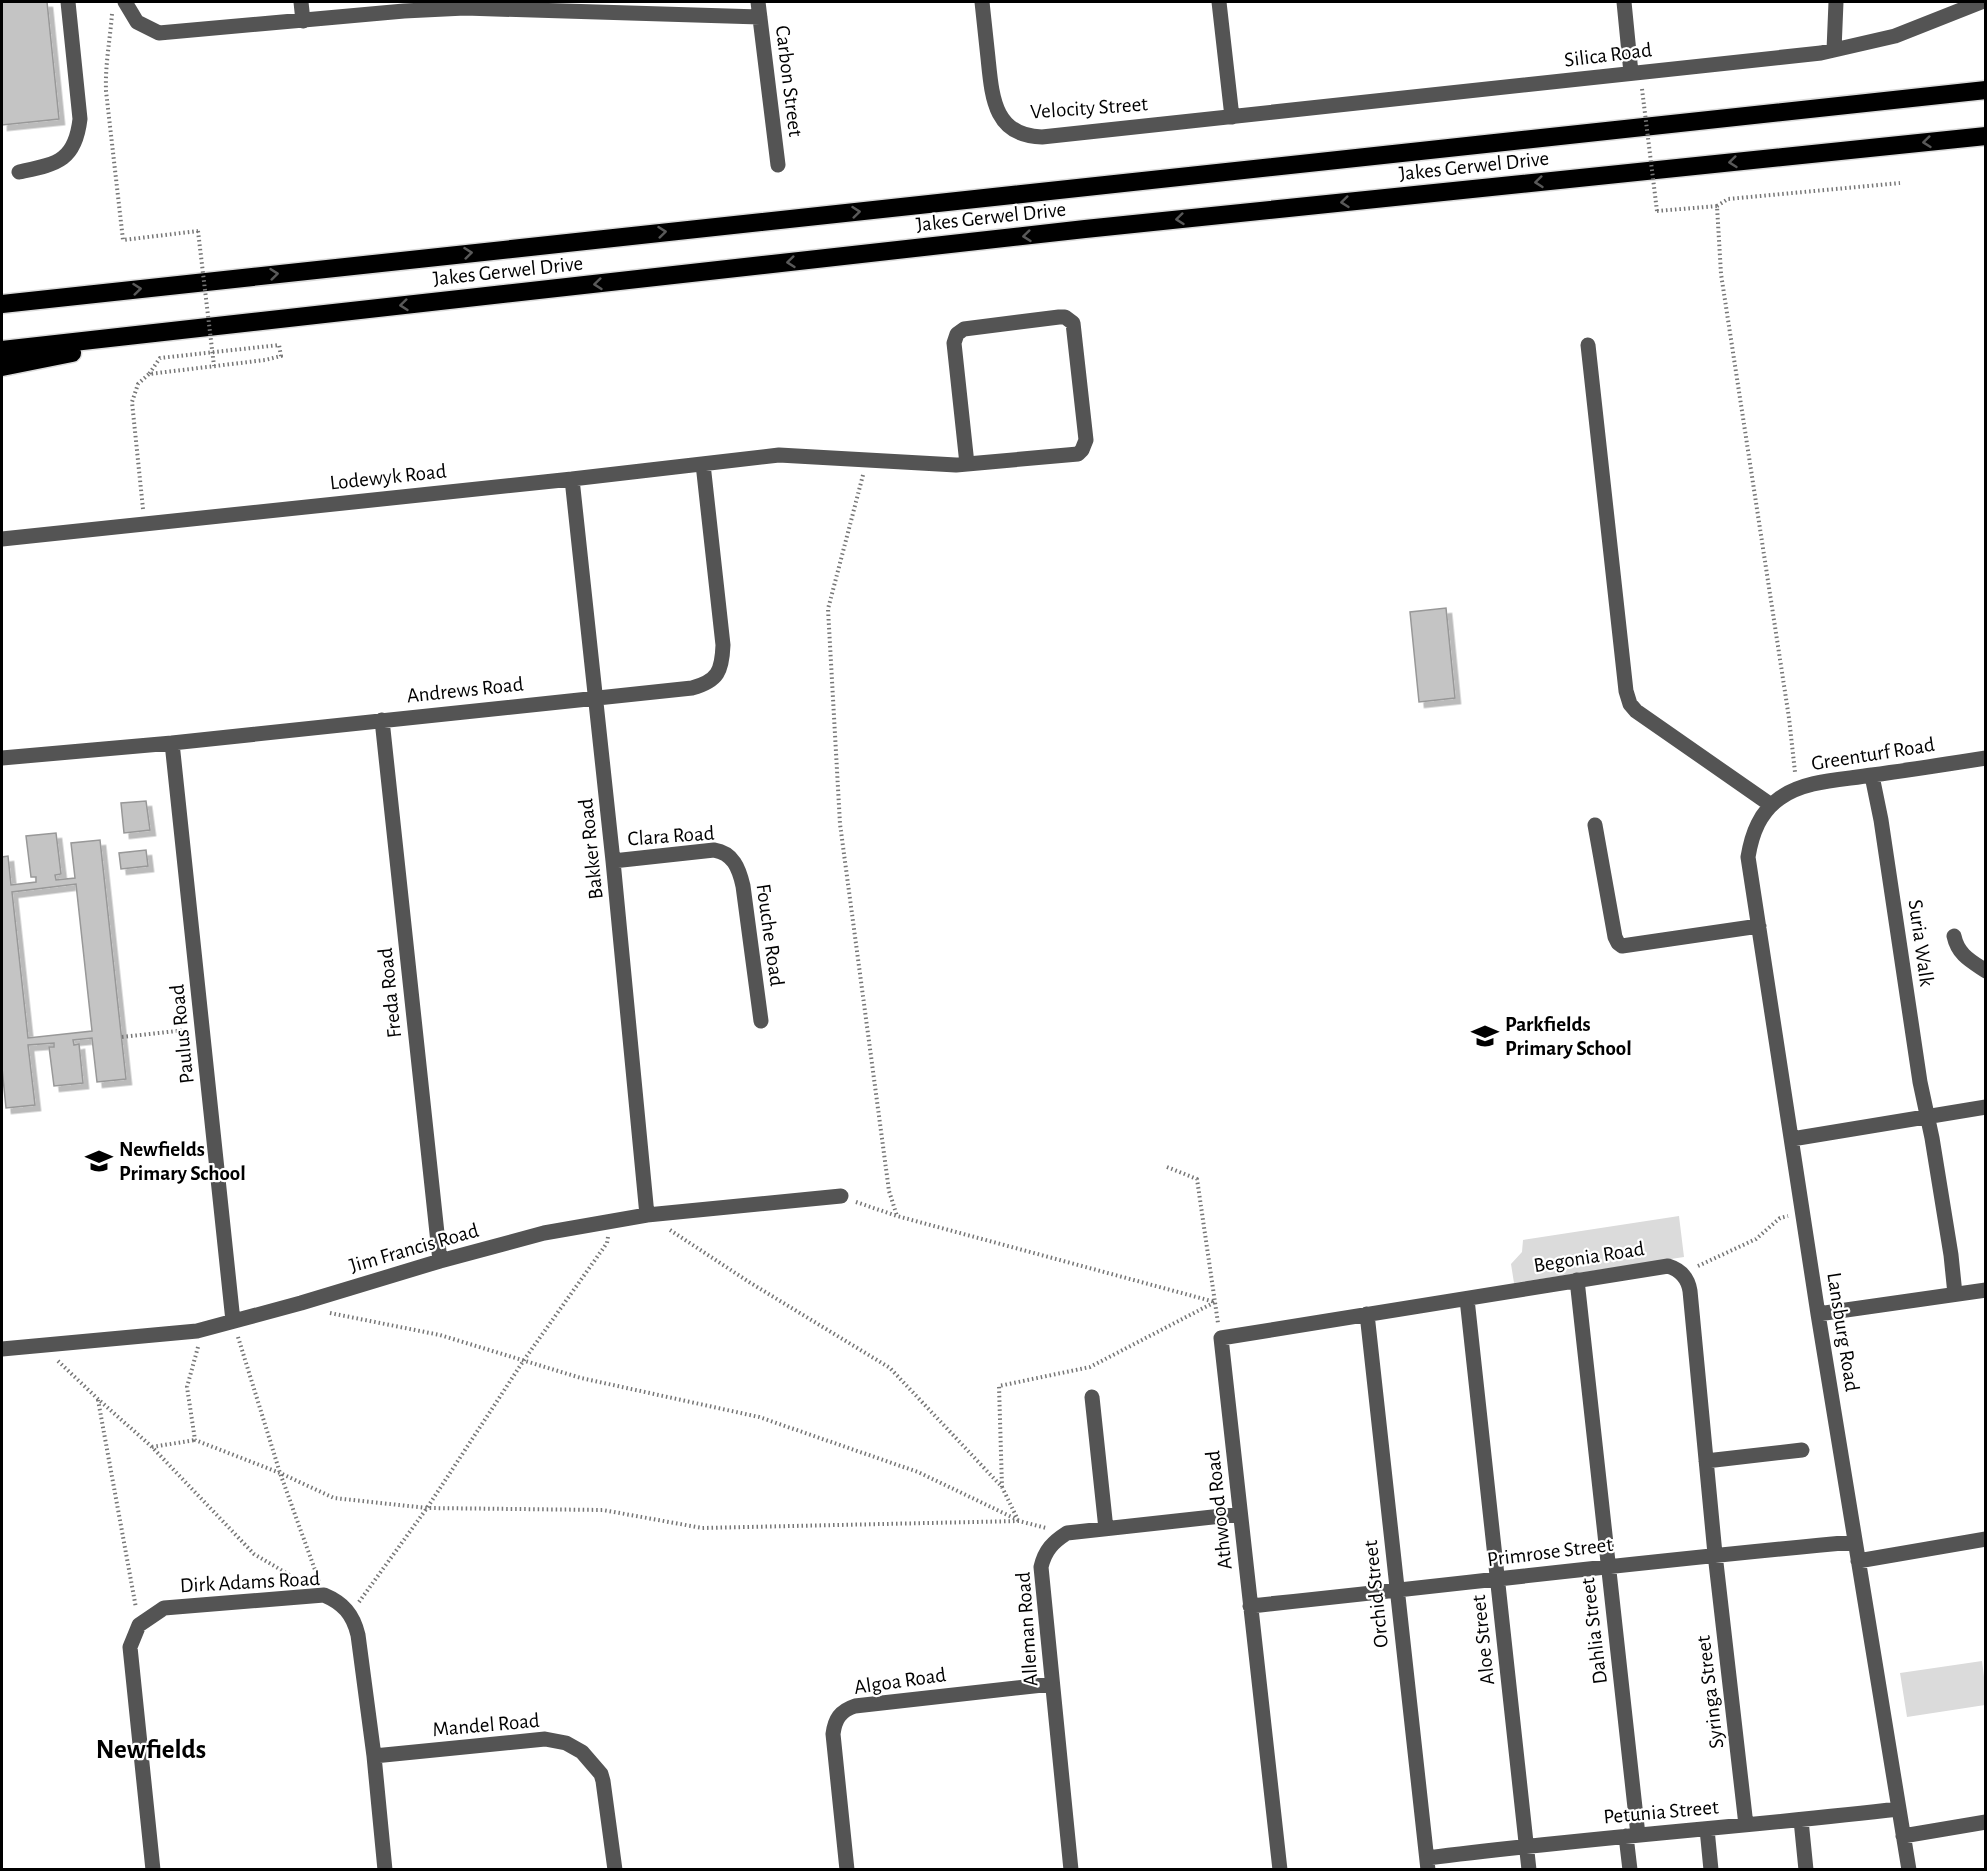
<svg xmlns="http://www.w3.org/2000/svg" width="1987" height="1871" font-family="'Alegreya Sans',sans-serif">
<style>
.green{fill:#dbdbdb}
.building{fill:#c4c4c4;stroke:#989898;stroke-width:1.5;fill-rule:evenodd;filter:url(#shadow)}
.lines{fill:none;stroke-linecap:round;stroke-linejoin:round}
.highway-casing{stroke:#dbdbdb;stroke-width:21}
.path{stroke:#767676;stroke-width:4;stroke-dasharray:1.5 3;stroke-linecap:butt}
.minor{stroke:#545454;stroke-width:15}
.highway{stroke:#000;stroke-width:18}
.path-bridge{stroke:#767676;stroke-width:4;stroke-dasharray:1.5 3;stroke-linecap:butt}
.oneway{stroke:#595959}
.labels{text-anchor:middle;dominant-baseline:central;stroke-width:4.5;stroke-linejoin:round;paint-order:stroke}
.street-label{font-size:21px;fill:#000;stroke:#fff}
.poi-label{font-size:21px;font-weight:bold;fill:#000;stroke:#fff;text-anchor:start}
.district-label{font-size:27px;font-weight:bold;fill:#000;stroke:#fff}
</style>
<defs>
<filter id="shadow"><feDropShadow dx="5.5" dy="5.5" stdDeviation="0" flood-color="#0004"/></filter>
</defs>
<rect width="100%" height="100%" fill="#fff"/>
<!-- green -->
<path class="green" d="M 1679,1216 L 1684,1257 L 1514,1283 L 1511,1264 L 1522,1252 L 1523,1240 Z
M 1982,1661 L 1985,1685 L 1985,1705 L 1907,1717 L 1900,1673 Z"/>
<!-- building -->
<path class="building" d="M 2,2 L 47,2 L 59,119 L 2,125 Z
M 1446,608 L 1455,698 L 1419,702 L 1410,612 Z
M 146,801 L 150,830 L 124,833 L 121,803 Z
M 56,833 L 61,874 L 55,875 L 56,880 L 75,878 L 71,843 L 100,840 L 126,1079 L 97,1082 L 92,1038 L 73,1040 L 74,1045 L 79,1044 L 83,1083 L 54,1086 L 49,1047 L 54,1047 L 54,1043 L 28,1045 L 35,1105 L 6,1108 L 2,1068 L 2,857 L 8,856 L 11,885 L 36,882 L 36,877 L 31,877 L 26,836 ZM 76,884 L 92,1031 L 28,1038 L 12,892 Z
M 146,850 L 148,866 L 121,869 L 119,853 Z"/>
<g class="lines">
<defs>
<path id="highway" d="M 2,304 L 1986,90
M 2,350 L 1085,229 L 1986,136
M 2,367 L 72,353"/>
</defs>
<!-- highway casing -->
<use href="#highway" class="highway-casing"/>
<!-- path -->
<path class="path" d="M 112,14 C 110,40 105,65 106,91 L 123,240 L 198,231
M 1717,206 L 1728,199 L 1900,183
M 1657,211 L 1717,206 L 1721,274 L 1789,718 L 1795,772
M 863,475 L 828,609 L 840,824 L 889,1191 L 897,1216
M 143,509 L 132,402 L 138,384 L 149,374 L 265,360 L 281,356 L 279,345 L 160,358 L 149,374
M 122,1037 L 186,1030
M 1167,1167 L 1197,1179 L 1218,1323
M 856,1202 L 897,1216 L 1215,1302 L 1090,1367 L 999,1386 L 1002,1487
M 670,1230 L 749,1282 L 890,1368 L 1002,1487 L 1018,1520
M 1698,1266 L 1756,1239 L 1780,1218 L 1788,1216
M 330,1313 L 440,1335 L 581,1378 L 759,1417 L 918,1472 L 1018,1520
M 238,1337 L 280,1473 L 319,1581
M 198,1347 L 187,1387 L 195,1440 L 280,1473 L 334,1498 L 427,1508 L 603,1510 L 702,1528 L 1019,1521 L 1046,1528
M 58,1361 L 98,1399 L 152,1447 L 254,1554 L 298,1580
M 98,1400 L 136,1608
M 152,1447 L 195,1440
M 359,1602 L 427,1508 L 524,1360 L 607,1243 L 608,1237"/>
<!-- minor -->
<path class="minor" d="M 125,2 L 137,22 L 159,33 L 404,11 L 465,8 L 760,17
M 301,2 L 303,21
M 758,2 L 778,165
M 982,2 C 984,20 986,39 988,58 C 992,97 994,136 1042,137 L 1821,53 L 1895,36 L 1981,2
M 1219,2 L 1232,117
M 1624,2 L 1631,73
M 1834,50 L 1836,2
M 19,172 C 56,164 75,162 80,119 L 68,2
M 1588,345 L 1626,691 L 1630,704 L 1636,711 L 1771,805
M 572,479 L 613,861 L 647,1215
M 2,539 L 572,479 L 779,455 L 956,465 L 1078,454 L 1082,450 L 1086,440 L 1073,323 L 1065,317 L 1059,317 L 964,329 L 957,334 L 954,343 L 967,464
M 382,720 L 440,1261
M 172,743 L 233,1321
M 2,758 L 172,743 L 692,688 C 718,681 722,671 723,645 L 703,464
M 1872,776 L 1881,820 L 1920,1082 L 1932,1138 L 1951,1255 L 1955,1294
M 1595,825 L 1615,937 L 1618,943 L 1622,946 L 1759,926
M 613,861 L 714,850 C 733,853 739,868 743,886 L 761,1021
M 1954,936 C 1958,955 1971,961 1986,971
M 1792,1139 L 1986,1107
M 1577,1280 L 1638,1835
M 1467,1299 L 1529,1870
M 1367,1314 L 1428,1870
M 1818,1314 L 1986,1290
M 2,1349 L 197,1331 L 301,1303 L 440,1261 L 544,1233 L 647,1215 L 841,1196
M 1092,1397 L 1106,1529
M 1706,1461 L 1802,1450
M 1858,1561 L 1986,1539
M 1250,1606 C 1452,1585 1653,1560 1855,1542
M 374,1756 L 545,1739 L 566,1743 L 582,1752 L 601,1774 L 603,1781 L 615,1870
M 1801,1820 L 1806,1870
M 1707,1829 L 1711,1870
M 1626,1836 L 1630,1870
M 1903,1836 L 1986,1822
M 1427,1858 C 1584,1838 1742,1827 1899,1809
M 153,1870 L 130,1647 L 139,1625 L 164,1608 L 324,1595 C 343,1603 353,1614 358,1635 L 374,1756 L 385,1870
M 847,1870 L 833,1734 C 835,1719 840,1711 855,1706 L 1052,1684
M 1071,1870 L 1041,1567 C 1045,1550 1053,1542 1067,1533 L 1240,1514
M 1280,1870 L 1221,1338 L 1668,1266 C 1681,1270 1688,1278 1690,1291 L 1715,1554 L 1746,1825
M 1909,1870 L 1818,1314 L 1748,857 C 1752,833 1760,812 1780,798 C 1805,780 1842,780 1872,775 C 1910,770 1948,764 1986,758"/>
<!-- highway -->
<use href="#highway" class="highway"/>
<!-- path-bridge -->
<path class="path-bridge" d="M 1642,89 L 1657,211
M 198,231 L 214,366"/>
</g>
<!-- one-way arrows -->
<defs><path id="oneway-chevron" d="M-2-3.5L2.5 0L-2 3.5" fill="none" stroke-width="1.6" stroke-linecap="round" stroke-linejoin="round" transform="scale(1.5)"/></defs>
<g class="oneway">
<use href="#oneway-chevron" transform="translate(1927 142) rotate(174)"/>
<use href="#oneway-chevron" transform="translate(1733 162) rotate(174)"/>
<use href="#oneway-chevron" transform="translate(1539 182) rotate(174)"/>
<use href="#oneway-chevron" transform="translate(1345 202) rotate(174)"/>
<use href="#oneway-chevron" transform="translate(856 212) rotate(-6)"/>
<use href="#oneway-chevron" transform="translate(1180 219) rotate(174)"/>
<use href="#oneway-chevron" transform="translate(662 232) rotate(-6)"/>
<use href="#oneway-chevron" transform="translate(1027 236) rotate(174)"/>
<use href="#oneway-chevron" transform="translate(468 253) rotate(-6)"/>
<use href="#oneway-chevron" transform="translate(791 262) rotate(174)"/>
<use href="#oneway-chevron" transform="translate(274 274) rotate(-6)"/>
<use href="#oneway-chevron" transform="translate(598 284) rotate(174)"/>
<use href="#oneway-chevron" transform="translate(137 289) rotate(-6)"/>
<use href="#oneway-chevron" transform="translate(404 305) rotate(174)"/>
</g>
<!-- icons -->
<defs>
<symbol id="school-bare" viewBox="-9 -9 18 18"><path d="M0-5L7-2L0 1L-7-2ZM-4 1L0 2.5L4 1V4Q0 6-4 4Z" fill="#000" stroke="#fff" stroke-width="2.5" paint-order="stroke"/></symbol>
</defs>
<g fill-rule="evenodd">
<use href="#school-bare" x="1466" y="1017" width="38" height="38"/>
<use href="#school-bare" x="80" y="1142" width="38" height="38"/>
</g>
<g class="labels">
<!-- street labels -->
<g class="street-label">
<text transform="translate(1608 55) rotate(-7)">Silica Road</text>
<text transform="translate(789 81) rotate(83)">Carbon Street</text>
<text transform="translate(1089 108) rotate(-4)">Velocity Street</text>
<text transform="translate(1474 166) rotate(-6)">Jakes Gerwel Drive</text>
<text transform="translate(991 217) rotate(-6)">Jakes Gerwel Drive</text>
<text transform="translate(508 271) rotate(-6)">Jakes Gerwel Drive</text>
<text transform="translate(388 477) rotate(-6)">Lodewyk Road</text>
<text transform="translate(465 690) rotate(-6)">Andrews Road</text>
<text transform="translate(1873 754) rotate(-9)">Greenturf Road</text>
<text transform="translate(671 836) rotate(-4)">Clara Road</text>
<text transform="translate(591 849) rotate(-96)">Bakker Road</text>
<text transform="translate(770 935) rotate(82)">Fouche Road</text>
<text transform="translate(1921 943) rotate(82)">Suria Walk</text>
<text transform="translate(390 993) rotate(-96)">Freda Road</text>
<text transform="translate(182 1034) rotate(-96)">Paulus Road</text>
<text transform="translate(414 1248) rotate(-16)">Jim Francis Road</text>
<text transform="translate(1589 1257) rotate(-9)">Begonia Road</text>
<text transform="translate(1843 1332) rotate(81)">Lansburg Road</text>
<text transform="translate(1219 1510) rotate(-96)">Athwood Road</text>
<text transform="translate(1550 1552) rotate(-7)">Primrose Street</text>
<text transform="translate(250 1582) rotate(-3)">Dirk Adams Road</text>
<text transform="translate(1376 1594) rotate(-96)">Orchid Street</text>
<text transform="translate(1027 1629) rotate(-94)">Alleman Road</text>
<text transform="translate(1594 1631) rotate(-97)">Dahlia Street</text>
<text transform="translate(1483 1640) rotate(-96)">Aloe Street</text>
<text transform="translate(900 1681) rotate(-8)">Algoa Road</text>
<text transform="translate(1710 1692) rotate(-97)">Syringa Street</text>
<text transform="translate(486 1725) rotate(-5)">Mandel Road</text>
<text transform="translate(1661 1812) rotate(-5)">Petunia Street</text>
</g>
<!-- poi labels -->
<g class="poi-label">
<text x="1505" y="1024">Parkfields<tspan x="1505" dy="24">Primary School</tspan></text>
<text x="119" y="1149">Newfields<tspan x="119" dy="24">Primary School</tspan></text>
</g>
<!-- district labels -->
<g class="district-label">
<text x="151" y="1749">Newfields</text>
</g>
</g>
<!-- border -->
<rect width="1987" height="1871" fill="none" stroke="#000000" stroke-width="6"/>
</svg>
